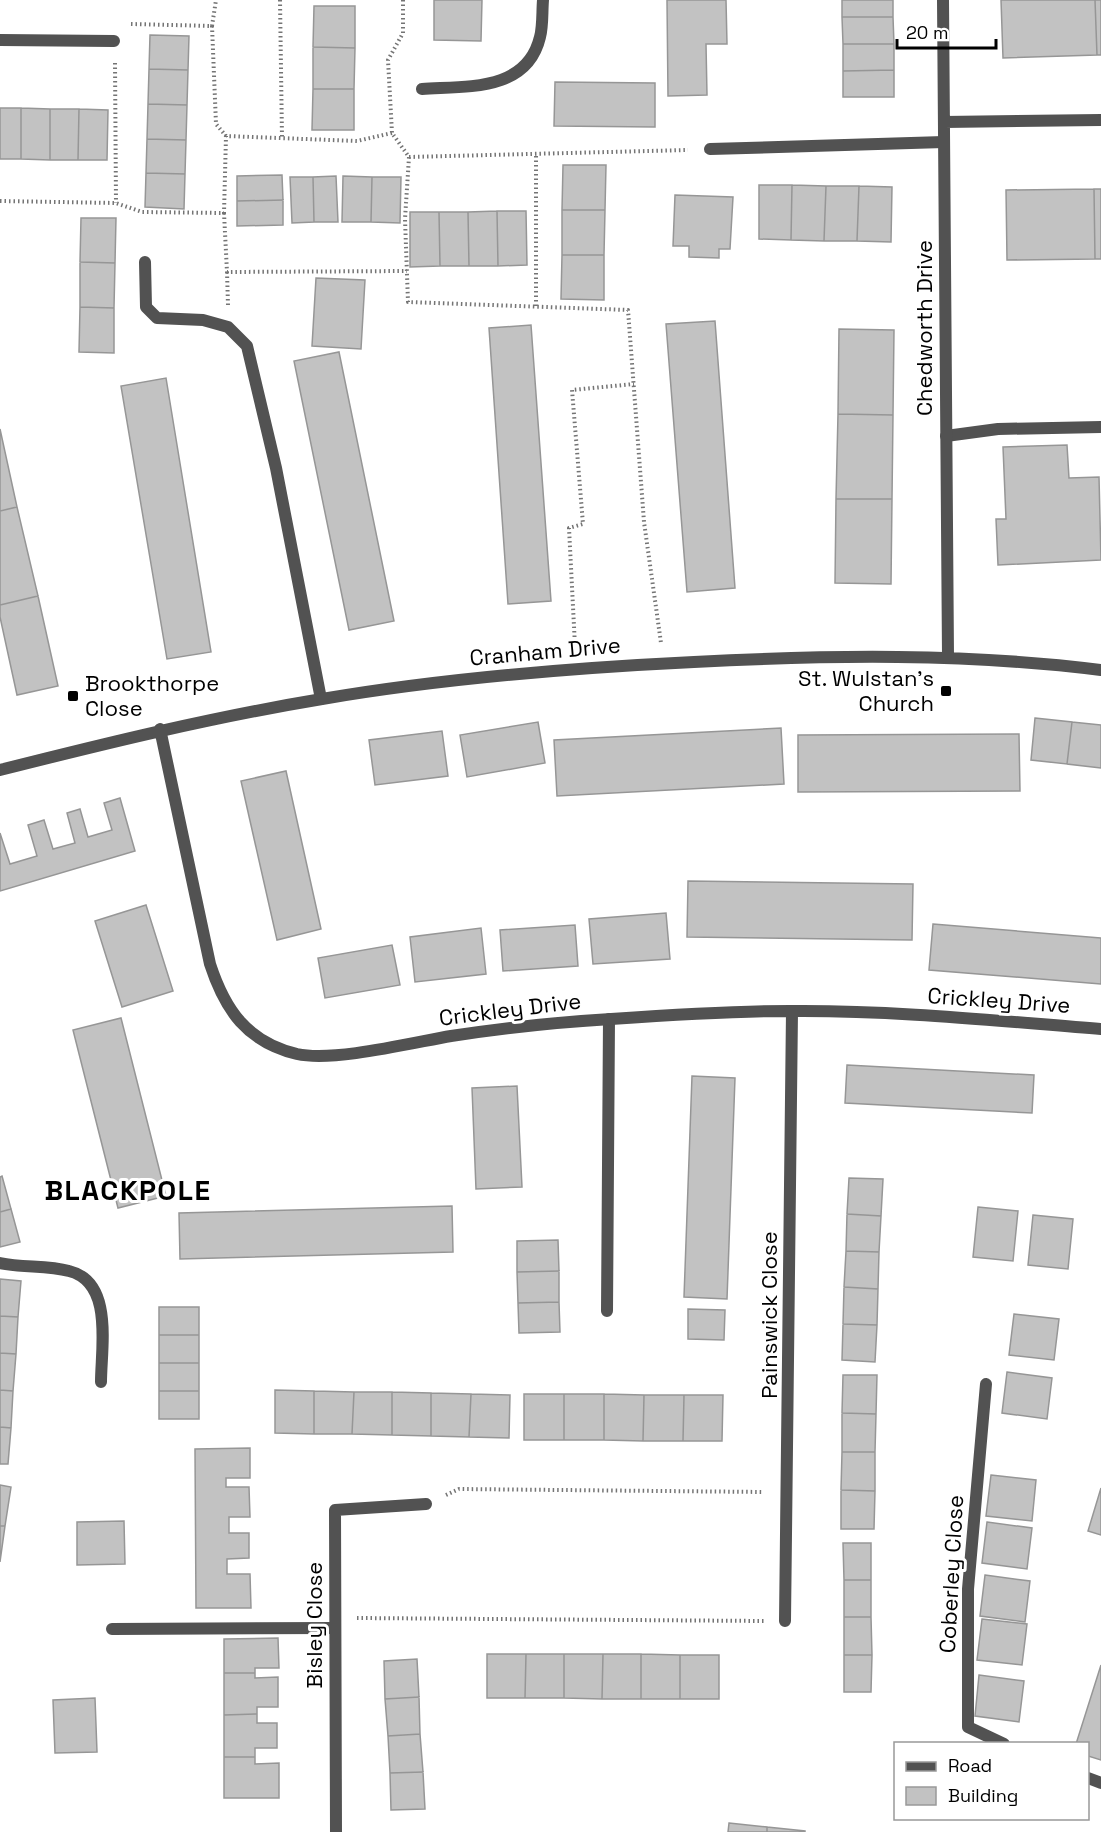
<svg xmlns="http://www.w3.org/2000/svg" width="1101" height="1832" font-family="'Space Grotesk',sans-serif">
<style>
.building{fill:#c2c2c2;stroke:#969696;stroke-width:1.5}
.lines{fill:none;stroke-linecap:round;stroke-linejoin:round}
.path{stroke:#747474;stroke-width:4;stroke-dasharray:1.5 3;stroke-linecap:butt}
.service{stroke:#525252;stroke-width:12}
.minor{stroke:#525252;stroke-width:12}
.poi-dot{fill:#000;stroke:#fff;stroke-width:2}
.labels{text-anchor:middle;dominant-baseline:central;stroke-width:6;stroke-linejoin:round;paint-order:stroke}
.street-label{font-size:22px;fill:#000;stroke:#fff}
.poi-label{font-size:22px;fill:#000;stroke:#fff;text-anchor:end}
.district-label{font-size:28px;font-weight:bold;letter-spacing:1.5px;fill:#000;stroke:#fff}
</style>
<rect width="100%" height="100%" fill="#fff"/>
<!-- building -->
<path class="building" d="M 434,0 L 482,0 L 481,41 L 434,40 Z
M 667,0 L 726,0 L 727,44 L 706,44 L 707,95 L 668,96 Z
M 842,0 L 893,0 L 893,17 L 842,17 Z
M 1001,0 L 1095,0 L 1097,55 L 1003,58 Z
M 1095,0 L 1101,0 L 1101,55 L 1097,55 Z
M 314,6 L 355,6 L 355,48 L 313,47 Z
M 842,17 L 893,17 L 894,44 L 843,44 Z
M 150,35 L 189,36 L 188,70 L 149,69 Z
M 843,44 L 894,44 L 894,70 L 843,71 Z
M 313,47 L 355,48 L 354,89 L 313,89 Z
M 149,69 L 188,70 L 187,105 L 148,104 Z
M 894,70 L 894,97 L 843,97 L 843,71 Z
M 555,82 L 655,83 L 655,127 L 554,126 Z
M 313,89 L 354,89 L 354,130 L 312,130 Z
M 148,104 L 187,105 L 186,140 L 147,139 Z
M 0,108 L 21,108 L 21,159 L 0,159 Z
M 21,108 L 50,109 L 50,160 L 21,159 Z
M 50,109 L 79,109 L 78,160 L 50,160 Z
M 79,109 L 108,110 L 107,160 L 78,160 Z
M 147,139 L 186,140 L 185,174 L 146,173 Z
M 563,165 L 606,165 L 605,210 L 562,210 Z
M 146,173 L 185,174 L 184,209 L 145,207 Z
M 282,175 L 283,200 L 237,201 L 237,176 Z
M 336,176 L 338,222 L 314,222 L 313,177 Z
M 343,176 L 372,177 L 371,222 L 342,222 Z
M 290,177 L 313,177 L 314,222 L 292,223 Z
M 372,177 L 401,177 L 400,223 L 371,222 Z
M 759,185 L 792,185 L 791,240 L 759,239 Z
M 792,185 L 826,186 L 824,241 L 791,240 Z
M 826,186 L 859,186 L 857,241 L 824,241 Z
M 859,186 L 892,187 L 891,242 L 857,241 Z
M 1094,189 L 1095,259 L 1007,260 L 1006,190 Z
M 1094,189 L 1101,189 L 1101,259 L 1095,259 Z
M 675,195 L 733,197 L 730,249 L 719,249 L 719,258 L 689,257 L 689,246 L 673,246 Z
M 283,200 L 283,225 L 237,226 L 237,201 Z
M 562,210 L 605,210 L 604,255 L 562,255 Z
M 497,211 L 526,211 L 527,265 L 498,266 Z
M 497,211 L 498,266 L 469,266 L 468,212 Z
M 410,212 L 439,212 L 440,266 L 410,267 Z
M 439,212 L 468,212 L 469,266 L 440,266 Z
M 81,218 L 116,218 L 115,263 L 80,262 Z
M 562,255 L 604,255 L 604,300 L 561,299 Z
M 80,262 L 115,263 L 114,308 L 80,307 Z
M 316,278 L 365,280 L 361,349 L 312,346 Z
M 80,307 L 114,308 L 114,353 L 79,352 Z
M 715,321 L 735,588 L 687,592 L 666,324 Z
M 531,325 L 551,601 L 508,604 L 489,328 Z
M 839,329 L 894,330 L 893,415 L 838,414 Z
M 339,352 L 394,621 L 349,630 L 294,361 Z
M 166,378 L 211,652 L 167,659 L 121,386 Z
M 838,414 L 893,415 L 892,499 L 836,499 Z
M 0,429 L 17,507 L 0,511 Z
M 1067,445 L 1069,478 L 1099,477 L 1101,560 L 998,565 L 996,519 L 1006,519 L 1003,447 Z
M 836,499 L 892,499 L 891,584 L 835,583 Z
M 17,507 L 38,596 L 0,605 L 0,511 Z
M 38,596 L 58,686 L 17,695 L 0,617 L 0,605 Z
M 1035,718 L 1072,722 L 1067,764 L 1031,760 Z
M 538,722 L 545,763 L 467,777 L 460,735 Z
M 1072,722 L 1101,725 L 1101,768 L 1067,764 Z
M 781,728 L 784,784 L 557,796 L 554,740 Z
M 442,731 L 448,776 L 375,785 L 369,740 Z
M 1019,734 L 1020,791 L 798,792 L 798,735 Z
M 286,771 L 321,929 L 277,940 L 241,781 Z
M 120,798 L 135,851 L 0,891 L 0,833 L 10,864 L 37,856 L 28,825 L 44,820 L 53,849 L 75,843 L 67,813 L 80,809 L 88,837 L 112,830 L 104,803 Z
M 688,881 L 913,884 L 912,940 L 687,937 Z
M 146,905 L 173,991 L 122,1007 L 95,921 Z
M 666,913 L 670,959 L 593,964 L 589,919 Z
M 933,924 L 1101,938 L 1101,984 L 929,970 Z
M 575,925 L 578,966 L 503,971 L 500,930 Z
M 481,928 L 486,974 L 415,982 L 410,937 Z
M 392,945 L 400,985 L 325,998 L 318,958 Z
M 121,1018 L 166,1196 L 118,1208 L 73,1030 Z
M 847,1065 L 1034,1075 L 1032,1113 L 845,1103 Z
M 692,1076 L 735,1078 L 727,1299 L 684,1297 Z
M 517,1086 L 522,1187 L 476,1189 L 472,1088 Z
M 2,1176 L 11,1209 L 0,1212 L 0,1177 Z
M 849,1178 L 883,1179 L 881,1216 L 847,1214 Z
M 452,1206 L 453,1252 L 180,1259 L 179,1213 Z
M 978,1207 L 1018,1211 L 1013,1261 L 973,1257 Z
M 11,1209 L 20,1242 L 0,1247 L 0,1212 Z
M 847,1214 L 881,1216 L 879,1252 L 846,1251 Z
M 1033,1215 L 1073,1219 L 1068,1269 L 1028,1265 Z
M 558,1240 L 559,1271 L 517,1272 L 517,1241 Z
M 846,1251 L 879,1252 L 878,1289 L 844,1287 Z
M 559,1271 L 559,1302 L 518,1303 L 517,1272 Z
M 0,1279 L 21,1281 L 18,1317 L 0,1316 Z
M 844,1287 L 878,1289 L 877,1325 L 843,1324 Z
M 559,1302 L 560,1332 L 519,1333 L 518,1303 Z
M 159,1307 L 199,1307 L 199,1335 L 159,1335 Z
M 688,1309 L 725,1310 L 724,1340 L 688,1339 Z
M 1014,1314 L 1059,1319 L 1054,1360 L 1009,1355 Z
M 0,1316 L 18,1317 L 16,1354 L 0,1353 Z
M 843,1324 L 877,1325 L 875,1362 L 842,1360 Z
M 159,1335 L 199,1335 L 199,1363 L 159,1363 Z
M 0,1353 L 16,1354 L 13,1391 L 0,1390 Z
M 159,1363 L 199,1363 L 199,1391 L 159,1391 Z
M 1007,1372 L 1052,1378 L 1047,1419 L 1002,1413 Z
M 843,1375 L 877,1375 L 876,1414 L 842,1413 Z
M 0,1390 L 13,1391 L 11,1428 L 0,1427 Z
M 275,1390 L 314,1391 L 314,1434 L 275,1433 Z
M 159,1391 L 199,1391 L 199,1419 L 159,1419 Z
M 314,1391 L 354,1392 L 352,1434 L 314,1434 Z
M 354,1392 L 392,1392 L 392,1435 L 352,1434 Z
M 392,1392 L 431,1393 L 431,1436 L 392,1435 Z
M 431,1393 L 471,1394 L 469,1437 L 431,1436 Z
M 471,1394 L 510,1395 L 509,1438 L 469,1437 Z
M 524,1394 L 564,1394 L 564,1440 L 524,1440 Z
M 564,1394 L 604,1394 L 604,1440 L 564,1440 Z
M 604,1394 L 644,1395 L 643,1441 L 604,1440 Z
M 644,1395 L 684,1395 L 683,1441 L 643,1441 Z
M 684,1395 L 723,1395 L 722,1441 L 683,1441 Z
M 842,1413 L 876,1414 L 875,1452 L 842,1452 Z
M 0,1427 L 11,1428 L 8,1464 L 0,1464 Z
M 250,1448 L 250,1478 L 226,1478 L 226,1487 L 249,1487 L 250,1517 L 229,1517 L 229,1533 L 249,1533 L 249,1558 L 227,1559 L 227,1574 L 250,1574 L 251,1608 L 196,1608 L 195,1449 Z
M 842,1452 L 875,1452 L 875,1491 L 841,1490 Z
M 991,1475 L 1036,1480 L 1032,1521 L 986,1516 Z
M 0,1485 L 11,1487 L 5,1526 L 0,1526 Z
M 1101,1488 L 1101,1535 L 1088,1531 Z
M 841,1490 L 875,1491 L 874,1529 L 841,1529 Z
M 124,1521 L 125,1564 L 77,1565 L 77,1522 Z
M 987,1522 L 1032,1528 L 1027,1569 L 982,1563 Z
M 0,1526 L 5,1526 L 0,1562 Z
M 843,1543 L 871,1543 L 871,1580 L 844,1580 Z
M 985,1575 L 1030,1581 L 1025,1622 L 980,1616 Z
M 844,1580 L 871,1580 L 871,1617 L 844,1617 Z
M 844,1617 L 871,1617 L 872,1655 L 844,1655 Z
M 982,1619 L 1027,1624 L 1022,1665 L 977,1660 Z
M 278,1638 L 279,1668 L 255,1668 L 255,1673 L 224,1673 L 224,1639 Z
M 487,1654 L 526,1654 L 525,1698 L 487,1698 Z
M 526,1654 L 564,1654 L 564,1698 L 525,1698 Z
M 564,1654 L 603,1654 L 602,1699 L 564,1698 Z
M 603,1654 L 641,1654 L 641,1699 L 602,1699 Z
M 641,1654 L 680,1655 L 680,1699 L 641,1699 Z
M 680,1655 L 719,1655 L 719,1699 L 680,1699 Z
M 844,1655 L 872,1655 L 871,1692 L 844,1692 Z
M 417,1659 L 419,1697 L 385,1699 L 384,1661 Z
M 1101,1665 L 1101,1760 L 1088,1756 L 1088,1744 L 1076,1744 Z
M 224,1673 L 255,1673 L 255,1678 L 278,1677 L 278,1707 L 257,1707 L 257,1714 L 224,1715 Z
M 979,1675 L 1024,1681 L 1019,1722 L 975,1716 Z
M 419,1697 L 420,1734 L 388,1736 L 385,1699 Z
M 95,1698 L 97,1752 L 55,1753 L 53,1700 Z
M 257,1714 L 257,1723 L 277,1723 L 277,1748 L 255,1748 L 255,1757 L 224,1757 L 224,1715 Z
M 420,1734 L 423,1772 L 390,1773 L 388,1736 Z
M 224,1757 L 255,1757 L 255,1764 L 279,1763 L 279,1798 L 224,1798 Z
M 423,1772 L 425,1809 L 391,1810 L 390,1773 Z
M 729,1823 L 767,1827 L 767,1832 L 728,1832 Z
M 767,1827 L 805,1831 L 805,1832 L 767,1832 Z"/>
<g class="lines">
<!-- path -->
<path class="path" d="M 280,0 L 282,138
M 403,0 L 403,33 L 388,60 L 392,133 L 409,157 L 405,219 L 408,302 L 628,310 L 644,522 L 661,643
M 131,24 L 212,26 L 216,0
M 212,26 L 216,124 L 226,136
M 115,63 L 116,203
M 409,157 L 688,150
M 0,201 L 116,203 L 142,212 L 224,213 L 226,136 L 357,141 L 392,133
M 224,213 L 227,272 L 407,271
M 227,272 L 228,305
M 536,306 L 536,154
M 575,646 L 569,528 L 583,524 L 572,390 L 634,384
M 446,1495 L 459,1489 L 764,1492
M 357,1618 L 764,1621"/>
<!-- service -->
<path class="service" d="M 710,149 L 944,142
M 145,262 L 146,307 L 157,318 L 203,320 L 228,327 L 247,346 L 276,468 L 321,699
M 946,436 L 998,429 L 1101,427
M 0,1263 C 23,1268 47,1265 69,1271 C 114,1282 101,1348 101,1382
M 607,1311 L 609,1019
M 112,1629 L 335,1628"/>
<!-- minor -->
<path class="minor" d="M 943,0 L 948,656
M 0,40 L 114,41
M 422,89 C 466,86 527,92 540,37 C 543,26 542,12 543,0
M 944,122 L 1101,120
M 160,729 L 210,964 C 225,1010 247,1042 297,1054 C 334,1062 411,1043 451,1036 C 504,1028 558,1022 611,1019 C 670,1015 730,1011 790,1011 C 894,1010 998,1021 1101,1029
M 0,770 C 107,743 213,717 322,699 C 445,678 569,668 694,662 C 830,655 965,653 1101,670
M 986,1384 L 968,1589 L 968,1727 L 1004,1744
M 785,1621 L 792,1011
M 1088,1778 L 1101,1783
M 336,1832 L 335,1510 L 426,1504"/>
</g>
<!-- markers -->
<g class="poi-dot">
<rect x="940" y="685" width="12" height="12" rx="3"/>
<rect x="67" y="690" width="12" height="12" rx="3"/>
</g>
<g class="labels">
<!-- street labels -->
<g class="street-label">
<text transform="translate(924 328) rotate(-90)">Chedworth Drive</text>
<text transform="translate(545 651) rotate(-5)">Cranham Drive</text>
<text transform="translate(999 1000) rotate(4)">Crickley Drive</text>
<text transform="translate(510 1009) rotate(-7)">Crickley Drive</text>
<text transform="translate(769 1315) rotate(-90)">Painswick Close</text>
<text transform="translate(951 1574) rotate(-87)">Coberley Close</text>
<text transform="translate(314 1625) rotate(-90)">Bisley Close</text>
</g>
<!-- poi labels -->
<g class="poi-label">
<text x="934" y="678">St. Wulstan's<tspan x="934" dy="25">Church</tspan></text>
<text x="85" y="683" text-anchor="start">Brookthorpe<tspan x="85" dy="25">Close</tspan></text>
</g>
<!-- district labels -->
<g class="district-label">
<text x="128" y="1190">BLACKPOLE</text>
</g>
</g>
<!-- legend -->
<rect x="894" y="1742" width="195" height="78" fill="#ffffff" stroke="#999999" stroke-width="1.5"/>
<rect x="906" y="1762" width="30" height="9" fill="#525252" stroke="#999999" stroke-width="1.5"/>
<text x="948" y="1772" font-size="18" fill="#000000">Road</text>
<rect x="906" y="1787" width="30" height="18" fill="#c2c2c2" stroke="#999999" stroke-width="1.5"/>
<text x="948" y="1802" font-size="18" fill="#000000">Building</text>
<!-- scale -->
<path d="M897 39v9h99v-9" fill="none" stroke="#000000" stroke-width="3"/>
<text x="906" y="39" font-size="18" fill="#000000" stroke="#ffffff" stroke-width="4.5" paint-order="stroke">20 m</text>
</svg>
